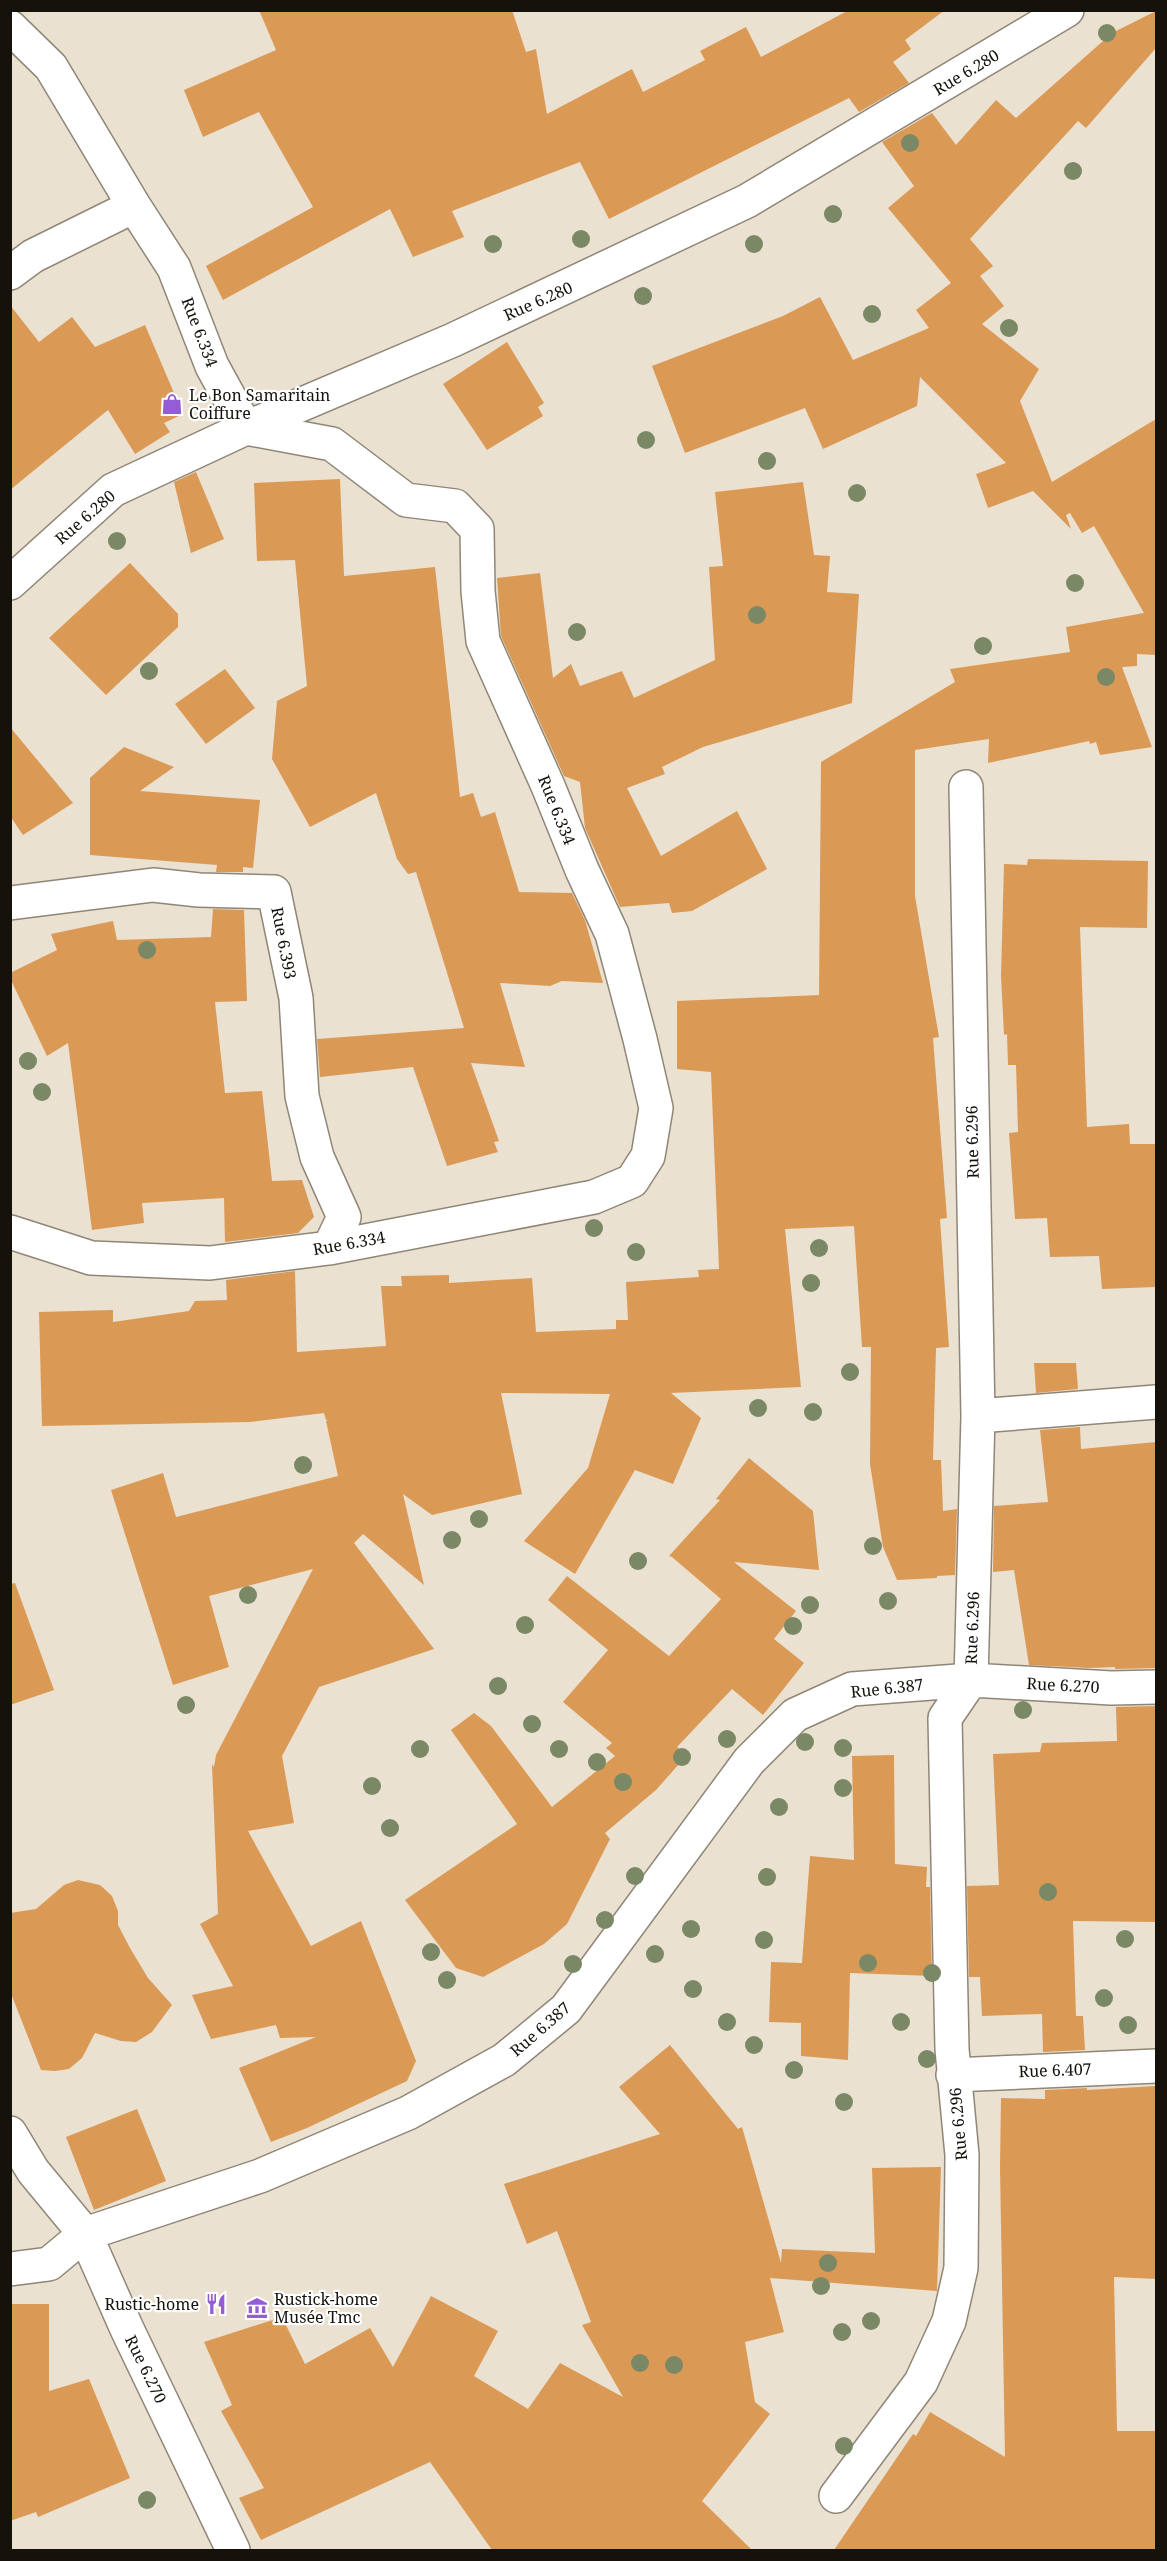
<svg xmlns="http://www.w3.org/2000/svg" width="1167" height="2561" font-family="'Noto Serif',serif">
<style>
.building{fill:#db9956}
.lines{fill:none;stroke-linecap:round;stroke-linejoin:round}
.minor-casing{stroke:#8f8677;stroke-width:36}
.minor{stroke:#fff;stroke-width:33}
.tree{fill:#7a8865}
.labels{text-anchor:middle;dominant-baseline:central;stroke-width:4.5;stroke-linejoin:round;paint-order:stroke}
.street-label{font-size:16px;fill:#15120c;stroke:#fff}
.poi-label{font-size:16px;fill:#15120c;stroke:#fff;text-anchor:start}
</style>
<rect width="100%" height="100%" fill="#ebe1d0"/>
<!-- building -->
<path class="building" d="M 259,10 L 512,10 L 526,52 L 536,49 L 547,114 L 632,69 L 643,92 L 705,60 L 700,51 L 746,27 L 761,57 L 849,10 L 945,10 L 905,40 L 911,49 L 893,62 L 909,83 L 859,112 L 849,98 L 609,219 L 580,162 L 452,211 L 464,237 L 413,257 L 390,209 L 223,300 L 206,266 L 313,207 L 259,112 L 203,137 L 184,90 L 276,50 Z
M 1156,11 L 1156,48 L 1086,128 L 1078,121 L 970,239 L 993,266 L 980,276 L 1004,306 L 982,324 L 1039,369 L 1020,401 L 1052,482 L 1156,419 L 1156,655 L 1137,654 L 1137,666 L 1122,667 L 1152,747 L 1100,755 L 1096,742 L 1090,744 L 1089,741 L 988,763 L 989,739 L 915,750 L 915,896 L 939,1037 L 933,1038 L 947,1218 L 940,1219 L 949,1347 L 936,1348 L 933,1460 L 941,1460 L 943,1511 L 957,1509 L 955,1575 L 937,1576 L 937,1578 L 897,1580 L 883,1547 L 870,1464 L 871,1347 L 862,1347 L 854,1226 L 785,1229 L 801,1387 L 671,1393 L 701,1418 L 673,1484 L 635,1470 L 575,1574 L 524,1541 L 588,1468 L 610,1394 L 501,1393 L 522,1494 L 432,1515 L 403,1494 L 424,1585 L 363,1534 L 354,1543 L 434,1649 L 319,1687 L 282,1756 L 294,1823 L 248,1831 L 311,1946 L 361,1921 L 416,2061 L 407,2081 L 307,2128 L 271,2142 L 239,2068 L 316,2037 L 280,2038 L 276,2025 L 211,2039 L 192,1995 L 233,1986 L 200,1924 L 218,1914 L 212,1764 L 214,1767 L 216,1755 L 313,1569 L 209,1596 L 229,1667 L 173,1685 L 111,1490 L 163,1473 L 176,1517 L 338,1476 L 326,1421 L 328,1420 L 326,1420 L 324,1413 L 250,1422 L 42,1426 L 39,1312 L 113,1310 L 113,1322 L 189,1311 L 195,1301 L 227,1300 L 226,1280 L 295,1271 L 297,1352 L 386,1346 L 381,1286 L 402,1286 L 401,1276 L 449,1275 L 449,1283 L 532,1278 L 536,1332 L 616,1329 L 616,1320 L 628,1320 L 626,1282 L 699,1277 L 698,1270 L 719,1269 L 711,1072 L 677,1069 L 677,1001 L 819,995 L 821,762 L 955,682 L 950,669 L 1070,652 L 1066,627 L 1144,613 L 1094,526 L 1082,533 L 1070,513 L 1066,515 L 1071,529 L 1033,491 L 988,508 L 976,474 L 1006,463 L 920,377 L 917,406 L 823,449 L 805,408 L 685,453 L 652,366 L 783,316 L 820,297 L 853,360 L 929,328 L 916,310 L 951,283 L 888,208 L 914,186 L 882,142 L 932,113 L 956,145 L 996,100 L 1016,118 L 1112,33 Z
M 10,305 L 39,342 L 72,317 L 95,347 L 145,325 L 183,414 L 164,423 L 170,432 L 135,454 L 108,410 L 10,490 Z
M 507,342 L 544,403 L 538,407 L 543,416 L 487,450 L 443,384 Z
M 196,472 L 224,539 L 191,553 L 174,482 Z
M 340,479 L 344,576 L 435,567 L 460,797 L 473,793 L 481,817 L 495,812 L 519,892 L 572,893 L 585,920 L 603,983 L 562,981 L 550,986 L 500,983 L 525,1067 L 471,1063 L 499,1141 L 494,1142 L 498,1152 L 447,1166 L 413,1067 L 320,1077 L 317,1039 L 464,1028 L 416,872 L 408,874 L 397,859 L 376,793 L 310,827 L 272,759 L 277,701 L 307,686 L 295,560 L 257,561 L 254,483 Z
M 803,482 L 814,555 L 830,556 L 827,592 L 859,594 L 852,703 L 703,747 L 662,767 L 665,774 L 627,788 L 661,856 L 737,811 L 767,869 L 692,911 L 672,913 L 669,903 L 620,907 L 585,828 L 580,782 L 564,776 L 501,636 L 497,578 L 540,573 L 553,678 L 571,664 L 580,686 L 622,671 L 634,698 L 715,660 L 709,567 L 723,566 L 715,492 Z
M 130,563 L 178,614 L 178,627 L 106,695 L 49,638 Z
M 225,669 L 255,708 L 206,744 L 175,704 Z
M 10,727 L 73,803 L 23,835 L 10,816 Z
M 124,747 L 174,767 L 140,791 L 260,800 L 253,868 L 243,867 L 243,872 L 216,872 L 217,865 L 90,855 L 90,778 Z
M 1028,859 L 1148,861 L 1147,928 L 1080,927 L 1087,1127 L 1129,1124 L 1130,1144 L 1156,1144 L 1156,1287 L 1102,1289 L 1099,1256 L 1050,1257 L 1047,1218 L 1015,1219 L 1009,1133 L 1018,1132 L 1016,1065 L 1008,1065 L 1007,1034 L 1004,1035 L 1001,976 L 1004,864 L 1027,865 Z
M 213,909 L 244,910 L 247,1001 L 215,1002 L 225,1093 L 262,1091 L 272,1181 L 302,1180 L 314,1217 L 298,1233 L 225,1242 L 224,1198 L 142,1203 L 144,1223 L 92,1230 L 68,1043 L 47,1056 L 10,978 L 10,973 L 57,950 L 51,934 L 113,921 L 117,940 L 211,937 Z
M 1034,1363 L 1076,1363 L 1078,1389 L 1036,1393 Z
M 1080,1427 L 1081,1449 L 1156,1442 L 1156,1668 L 1115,1669 L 1115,1667 L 1090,1668 L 1029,1665 L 1014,1570 L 993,1572 L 994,1506 L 1048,1502 L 1040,1430 Z
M 749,1458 L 813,1511 L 819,1570 L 734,1562 L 796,1611 L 774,1639 L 804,1663 L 763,1715 L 732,1689 L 677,1747 L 687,1755 L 656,1790 L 605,1833 L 610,1839 L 567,1924 L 544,1944 L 483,1977 L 456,1968 L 405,1900 L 517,1824 L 451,1730 L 474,1713 L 491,1726 L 552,1807 L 615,1756 L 606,1748 L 612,1743 L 563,1702 L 608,1650 L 548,1600 L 567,1576 L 669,1656 L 721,1599 L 672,1557 L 669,1556 L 720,1500 L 716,1499 Z
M 15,1583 L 54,1690 L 10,1705 L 10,1584 Z
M 1156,1706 L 1156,1922 L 1073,1921 L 1076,2016 L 1083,2016 L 1085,2050 L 1043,2052 L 1042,2014 L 982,2016 L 980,1977 L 969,1977 L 967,1886 L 999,1885 L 993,1754 L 1040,1752 L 1042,1743 L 1117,1741 L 1116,1707 Z
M 894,1755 L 895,1864 L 927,1867 L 926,1887 L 930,1887 L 932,1976 L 850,1973 L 848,2060 L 801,2056 L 801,2023 L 769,2022 L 771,1962 L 802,1963 L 810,1856 L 854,1860 L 852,1756 Z
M 78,1880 L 100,1885 L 112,1896 L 118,1911 L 118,1925 L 130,1948 L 148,1978 L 172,2005 L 152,2032 L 136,2042 L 121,2041 L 95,2033 L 82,2058 L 69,2069 L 55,2071 L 41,2070 L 10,1991 L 10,1913 L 36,1909 L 64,1885 Z
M 670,2045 L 738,2129 L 742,2127 L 781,2263 L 782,2249 L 875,2253 L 872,2168 L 941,2167 L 937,2291 L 770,2278 L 784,2332 L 745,2342 L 755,2402 L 770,2414 L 702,2501 L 752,2550 L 492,2550 L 430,2462 L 261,2540 L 239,2498 L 264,2488 L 221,2411 L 232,2405 L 204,2342 L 282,2317 L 305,2364 L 370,2328 L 393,2367 L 431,2296 L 498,2331 L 474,2376 L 528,2409 L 560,2363 L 623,2397 L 582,2325 L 591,2322 L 557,2231 L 527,2244 L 504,2184 L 660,2134 L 619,2087 Z
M 1156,2086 L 1156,2279 L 1114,2277 L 1117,2431 L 1156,2431 L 1156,2550 L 834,2550 L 913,2434 L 916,2436 L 930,2412 L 1005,2457 L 1000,2167 L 1001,2098 L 1045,2099 L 1045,2090 L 1087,2088 L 1087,2090 Z
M 137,2109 L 166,2181 L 94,2210 L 66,2137 Z
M 10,2304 L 49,2304 L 49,2391 L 89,2379 L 130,2478 L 38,2517 L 36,2512 L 10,2521 Z"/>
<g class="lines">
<defs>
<path id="minor" d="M 10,27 L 51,67 L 134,206 L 174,268 L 212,366 L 246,428 L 332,444 L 406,500 L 455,506 L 477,529 L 478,591 L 483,641 L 548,786 L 582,870 L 612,934 L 640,1039 L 656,1108 L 648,1156 L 632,1181 L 594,1197 L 329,1248 L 210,1263 L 91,1258 L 10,1232
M 10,273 L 33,256 L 134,206
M 10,583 L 113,490 L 246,428 L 453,340 L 747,201 L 1067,10
M 10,903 L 153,885 L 199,890 L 274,892 L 296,998 L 302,1096 L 317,1157 L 344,1217 L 329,1248
M 978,1416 L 1156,1402
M 953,2075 L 1156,2066
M 10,2133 L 33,2171 L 85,2234 L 127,2329 L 233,2550
M 10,2269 L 49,2264 L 85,2234 L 260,2176 L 408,2113 L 504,2060 L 566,2009 L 749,1761 L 795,1715 L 852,1689 L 971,1680 L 1111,1688 L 1156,1687
M 836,2496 L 921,2382 L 949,2321 L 961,2268 L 962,2155 L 952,2049 L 945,1718 L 971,1680 L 978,1416 L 966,787"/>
</defs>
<!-- minor casing -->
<use href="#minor" class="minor-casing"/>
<!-- minor -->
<use href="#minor" class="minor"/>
</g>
<!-- trees -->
<g class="tree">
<circle cx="1107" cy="33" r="9"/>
<circle cx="910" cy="143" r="9"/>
<circle cx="1073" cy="171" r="9"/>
<circle cx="833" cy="214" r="9"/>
<circle cx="581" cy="239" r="9"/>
<circle cx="493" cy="244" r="9"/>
<circle cx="754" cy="244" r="9"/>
<circle cx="643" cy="296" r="9"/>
<circle cx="872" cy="314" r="9"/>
<circle cx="1009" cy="328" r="9"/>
<circle cx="646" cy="440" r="9"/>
<circle cx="767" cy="461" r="9"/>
<circle cx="857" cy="493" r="9"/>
<circle cx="117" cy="541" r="9"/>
<circle cx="1075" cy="583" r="9"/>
<circle cx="757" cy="615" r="9"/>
<circle cx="577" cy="632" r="9"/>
<circle cx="983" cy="646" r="9"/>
<circle cx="149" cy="671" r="9"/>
<circle cx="1106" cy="677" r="9"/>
<circle cx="147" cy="950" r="9"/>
<circle cx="28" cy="1061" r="9"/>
<circle cx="42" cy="1092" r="9"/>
<circle cx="594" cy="1228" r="9"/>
<circle cx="819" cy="1248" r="9"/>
<circle cx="636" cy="1252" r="9"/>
<circle cx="811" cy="1283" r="9"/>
<circle cx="850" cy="1372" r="9"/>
<circle cx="758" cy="1408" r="9"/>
<circle cx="813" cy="1412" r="9"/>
<circle cx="303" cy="1465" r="9"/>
<circle cx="479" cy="1519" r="9"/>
<circle cx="452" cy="1540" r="9"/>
<circle cx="873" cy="1546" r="9"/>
<circle cx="638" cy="1561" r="9"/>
<circle cx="248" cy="1595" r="9"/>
<circle cx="888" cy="1601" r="9"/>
<circle cx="810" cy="1605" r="9"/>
<circle cx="525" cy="1625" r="9"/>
<circle cx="793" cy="1626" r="9"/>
<circle cx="498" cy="1686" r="9"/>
<circle cx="186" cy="1705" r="9"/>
<circle cx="1023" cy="1710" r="9"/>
<circle cx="532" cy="1724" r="9"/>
<circle cx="727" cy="1739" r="9"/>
<circle cx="805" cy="1742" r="9"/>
<circle cx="843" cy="1748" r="9"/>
<circle cx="420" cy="1749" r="9"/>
<circle cx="559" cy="1749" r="9"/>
<circle cx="682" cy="1757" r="9"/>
<circle cx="597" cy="1762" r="9"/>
<circle cx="623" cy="1782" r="9"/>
<circle cx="372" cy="1786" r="9"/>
<circle cx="843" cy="1788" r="9"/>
<circle cx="779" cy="1807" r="9"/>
<circle cx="390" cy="1828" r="9"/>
<circle cx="635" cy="1876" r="9"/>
<circle cx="767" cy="1877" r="9"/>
<circle cx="1048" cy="1892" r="9"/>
<circle cx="605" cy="1920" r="9"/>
<circle cx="691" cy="1929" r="9"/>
<circle cx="1125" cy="1939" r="9"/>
<circle cx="764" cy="1940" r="9"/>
<circle cx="431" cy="1952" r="9"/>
<circle cx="655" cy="1954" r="9"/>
<circle cx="868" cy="1963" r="9"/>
<circle cx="573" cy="1964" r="9"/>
<circle cx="932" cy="1973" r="9"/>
<circle cx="447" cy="1980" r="9"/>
<circle cx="693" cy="1989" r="9"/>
<circle cx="1104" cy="1998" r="9"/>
<circle cx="727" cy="2022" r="9"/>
<circle cx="901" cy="2022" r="9"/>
<circle cx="1128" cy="2025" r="9"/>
<circle cx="754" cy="2045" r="9"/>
<circle cx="927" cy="2059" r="9"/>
<circle cx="794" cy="2070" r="9"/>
<circle cx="844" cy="2102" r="9"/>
<circle cx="828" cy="2263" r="9"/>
<circle cx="821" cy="2286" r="9"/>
<circle cx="871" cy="2321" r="9"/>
<circle cx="842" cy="2332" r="9"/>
<circle cx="640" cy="2363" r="9"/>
<circle cx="674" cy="2365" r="9"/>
<circle cx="844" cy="2446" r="9"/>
<circle cx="147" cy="2500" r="9"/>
</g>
<!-- icons -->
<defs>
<symbol id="shop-bare" viewBox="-9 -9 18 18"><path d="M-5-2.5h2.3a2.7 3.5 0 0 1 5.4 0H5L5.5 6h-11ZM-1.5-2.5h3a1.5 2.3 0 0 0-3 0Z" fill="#955dd5" stroke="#fff" stroke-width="2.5" paint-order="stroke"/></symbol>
<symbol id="restaurant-bare" viewBox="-9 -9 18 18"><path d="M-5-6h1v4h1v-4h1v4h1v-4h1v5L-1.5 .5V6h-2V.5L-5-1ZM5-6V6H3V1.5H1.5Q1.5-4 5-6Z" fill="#955dd5" stroke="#fff" stroke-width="2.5" paint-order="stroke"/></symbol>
<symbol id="museum-bare" viewBox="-9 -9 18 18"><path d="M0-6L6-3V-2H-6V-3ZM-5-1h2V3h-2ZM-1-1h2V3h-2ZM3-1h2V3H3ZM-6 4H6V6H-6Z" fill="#955dd5" stroke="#fff" stroke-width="2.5" paint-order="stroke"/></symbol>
</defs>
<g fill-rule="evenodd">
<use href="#shop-bare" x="157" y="389" width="30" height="30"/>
<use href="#restaurant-bare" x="201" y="2289" width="30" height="30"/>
<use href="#museum-bare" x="242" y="2293" width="30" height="30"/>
</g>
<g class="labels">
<!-- street labels -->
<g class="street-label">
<text transform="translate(966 72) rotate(-31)">Rue 6.280</text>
<text transform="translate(538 301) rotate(-24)">Rue 6.280</text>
<text transform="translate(200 332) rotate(69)">Rue 6.334</text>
<text transform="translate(85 517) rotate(-41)">Rue 6.280</text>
<text transform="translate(557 810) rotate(68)">Rue 6.334</text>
<text transform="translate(284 943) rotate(79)">Rue 6.393</text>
<text transform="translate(972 1142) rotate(-91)">Rue 6.296</text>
<text transform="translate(349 1243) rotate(-10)">Rue 6.334</text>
<text transform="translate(972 1628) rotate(-88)">Rue 6.296</text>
<text transform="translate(1063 1685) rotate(3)">Rue 6.270</text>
<text transform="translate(887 1688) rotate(-6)">Rue 6.387</text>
<text transform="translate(540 2029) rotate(-41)">Rue 6.387</text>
<text transform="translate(1055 2070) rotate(-2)">Rue 6.407</text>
<text transform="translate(958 2124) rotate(-95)">Rue 6.296</text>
<text transform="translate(146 2369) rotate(64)">Rue 6.270</text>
</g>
<!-- poi labels -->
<g class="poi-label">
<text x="189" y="395">Le Bon Samaritain<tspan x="189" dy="18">Coiffure</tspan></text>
<text x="274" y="2299">Rustick-home<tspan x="274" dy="18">Musée Tmc</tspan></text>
<text x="199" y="2304" text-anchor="end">Rustic-home</text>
</g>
</g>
<!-- border -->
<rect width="1167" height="2561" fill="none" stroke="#15120c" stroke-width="24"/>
</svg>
